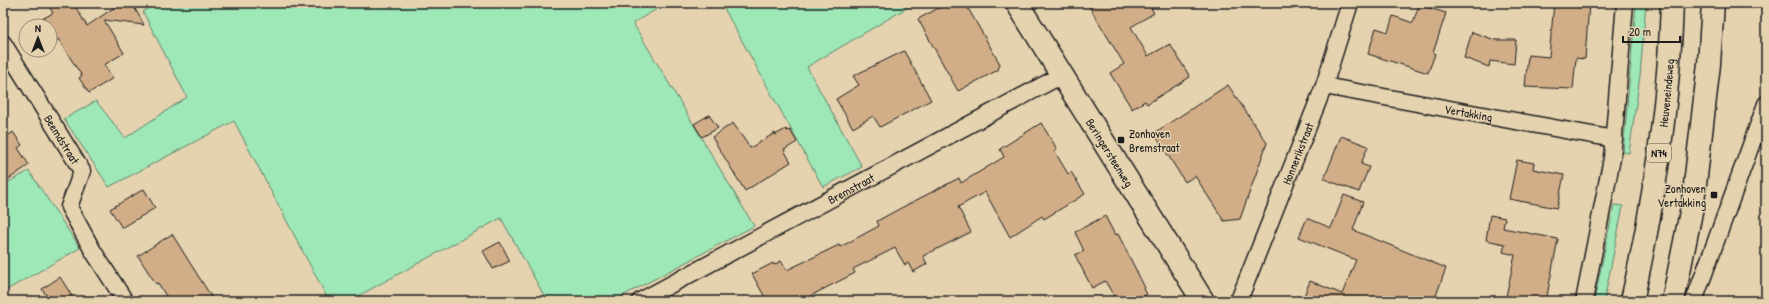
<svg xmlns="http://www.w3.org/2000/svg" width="1769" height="304" font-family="'Patrick Hand',sans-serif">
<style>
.green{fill:#9ee8b7;stroke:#5d826a}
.building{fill:#d2ae88;stroke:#1c1c1c}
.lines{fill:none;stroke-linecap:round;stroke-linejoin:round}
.street-casing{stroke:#1c1c1c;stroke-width:19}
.primary-casing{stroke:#1c1c1c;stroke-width:25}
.highway-casing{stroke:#1c1c1c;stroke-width:25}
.street{stroke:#e5d3b0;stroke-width:16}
.primary{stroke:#e5d3b0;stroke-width:22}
.highway{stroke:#e5d3b0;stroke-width:22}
.poi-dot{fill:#1c1c1c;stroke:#e5d3b0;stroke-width:1.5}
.labels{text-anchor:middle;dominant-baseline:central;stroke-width:3;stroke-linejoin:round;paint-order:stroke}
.shield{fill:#e5d3b0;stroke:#585348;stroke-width:1}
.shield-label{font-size:11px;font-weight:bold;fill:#1c1c1c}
.street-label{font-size:12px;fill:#1c1c1c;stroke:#e5d3b0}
.poi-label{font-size:12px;fill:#1c1c1c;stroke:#e5d3b0;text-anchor:start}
</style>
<rect width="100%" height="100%" fill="#e5d3b0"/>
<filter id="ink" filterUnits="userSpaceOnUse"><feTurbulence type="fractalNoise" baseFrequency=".025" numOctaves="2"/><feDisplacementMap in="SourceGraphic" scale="8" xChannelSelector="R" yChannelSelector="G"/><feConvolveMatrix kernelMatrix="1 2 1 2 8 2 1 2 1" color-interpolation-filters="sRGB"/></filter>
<g filter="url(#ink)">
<!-- green -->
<path class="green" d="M 154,3 L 667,3 L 633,23 L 754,226 L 613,301 L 547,301 L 501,218 L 349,301 L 329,301 L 234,121 L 109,187 L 64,119 L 96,101 L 125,138 L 187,97 L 143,12 Z
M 721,3 L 915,3 L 807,67 L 862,167 L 823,187 Z
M 1636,3 L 1646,3 L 1640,76 L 1629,153 L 1623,152 Z
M 29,171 L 80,248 L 3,292 L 3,185 Z
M 1614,205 L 1623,206 L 1604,301 L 1594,301 Z"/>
<!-- building -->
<path class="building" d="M 47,3 L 73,3 L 87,26 L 121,3 L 132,3 L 144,25 L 104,20 L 124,53 L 104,65 L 113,78 L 89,93 L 79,78 L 82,76 L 58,39 L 54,41 L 50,36 L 50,26 L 44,26 L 40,20 L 53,13 Z
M 948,3 L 965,3 L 1000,64 L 998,70 L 958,91 L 918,19 Z
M 1087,3 L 1148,3 L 1154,13 L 1131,27 L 1148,56 L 1170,44 L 1190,77 L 1147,104 L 1145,101 L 1132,109 L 1110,73 L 1124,64 Z
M 1554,3 L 1589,3 L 1585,59 L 1576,58 L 1573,89 L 1525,87 L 1528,55 L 1549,57 Z
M 1419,5 L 1446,13 L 1433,53 L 1435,54 L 1428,73 L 1368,54 L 1376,28 L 1388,32 L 1393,16 L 1413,23 Z
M 1472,32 L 1495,40 L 1516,40 L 1514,64 L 1490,61 L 1489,67 L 1464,58 Z
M 904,51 L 931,100 L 880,127 L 873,116 L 853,128 L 836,99 L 859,85 L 853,76 Z
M 1228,85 L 1267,143 L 1240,219 L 1224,221 L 1195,176 L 1185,182 L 1154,133 Z
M 709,115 L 718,128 L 702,137 L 694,124 Z
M 733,123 L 750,148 L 775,133 L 775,135 L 786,129 L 787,131 L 790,130 L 797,142 L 784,150 L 791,162 L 745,191 L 712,137 Z
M 1041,123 L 1057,149 L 1055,152 L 1068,174 L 1071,172 L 1085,194 L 1044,219 L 1042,216 L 1010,237 L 985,192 L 958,207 L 971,232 L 923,256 L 927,264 L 913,272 L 908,263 L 905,265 L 895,248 L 853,269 L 855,273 L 810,296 L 812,301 L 767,301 L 752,274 L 773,263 L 774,265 L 781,261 L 787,270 L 839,245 L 840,247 L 879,226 L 877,221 L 901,208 L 959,178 L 961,183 L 1004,157 L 1000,149 Z
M 3,126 L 9,135 L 13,132 L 22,145 L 18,148 L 29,165 L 3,183 Z
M 1341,136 L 1368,146 L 1361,164 L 1369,167 L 1359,192 L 1324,179 Z
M 1517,160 L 1534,163 L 1533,169 L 1564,175 L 1557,208 L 1509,199 Z
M 144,189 L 155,208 L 122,228 L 110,209 Z
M 1344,195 L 1363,202 L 1353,230 L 1446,268 L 1434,301 L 1302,301 L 1310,281 L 1342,294 L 1356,260 L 1299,237 L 1307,218 L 1331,228 Z
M 1490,215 L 1505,218 L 1503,228 L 1558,239 L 1546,301 L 1505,301 L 1515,255 L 1503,252 L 1505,244 L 1486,240 Z
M 1105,216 L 1115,235 L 1118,234 L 1145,288 L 1144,289 L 1147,294 L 1135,301 L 1117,301 L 1105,281 L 1092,288 L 1075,255 L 1084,251 L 1075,232 Z
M 172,234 L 190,263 L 214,301 L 169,301 L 158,283 L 156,284 L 138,256 Z
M 500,242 L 510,261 L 493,269 L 483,251 Z
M 60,277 L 75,301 L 50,301 L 42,289 Z"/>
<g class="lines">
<defs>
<g id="street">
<path id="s1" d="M 3,43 L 82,171 L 69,207 L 93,251 L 125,301"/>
<path id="s2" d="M 1324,86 L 1614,139"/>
<path id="s3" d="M 640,301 L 1062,75"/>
<path id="s4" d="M 1237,301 L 1239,300 L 1324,86 L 1350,3"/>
<path d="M 1584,301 L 1612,158 L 1625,3"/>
<path d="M 1694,301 L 1766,104"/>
</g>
<g id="primary">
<path id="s5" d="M 1017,3 L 1203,301"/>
<path d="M 1673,301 L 1693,202 L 1709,64 L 1713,3"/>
</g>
<g id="highway">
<path id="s6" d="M 1632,301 C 1654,203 1669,103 1672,3"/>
</g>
</defs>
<!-- street casing -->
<use href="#street" class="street-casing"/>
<!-- primary casing -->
<use href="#primary" class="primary-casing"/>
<!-- highway casing -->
<use href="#highway" class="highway-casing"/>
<!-- street -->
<use href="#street" class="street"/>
<!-- primary -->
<use href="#primary" class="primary"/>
<!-- highway -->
<use href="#highway" class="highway"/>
</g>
</g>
<!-- markers -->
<g class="poi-dot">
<rect x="1117" y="136" width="8" height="8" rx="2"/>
<rect x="1710" y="191" width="8" height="8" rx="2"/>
</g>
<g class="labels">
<!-- shield labels -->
<rect class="shield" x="1647" y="144" width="24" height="18" rx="3"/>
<g class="shield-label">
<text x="1659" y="153">N74</text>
</g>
<!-- street labels -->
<g class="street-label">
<text stroke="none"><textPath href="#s6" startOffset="211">Heuveneindeweg</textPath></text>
<text stroke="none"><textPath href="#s2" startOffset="147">Vertakking</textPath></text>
<text stroke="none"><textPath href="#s1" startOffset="113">Beemdstraat</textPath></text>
<text stroke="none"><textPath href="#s5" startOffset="176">Beringersteenweg</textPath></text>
<text stroke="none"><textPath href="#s4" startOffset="160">Honnerikstraat</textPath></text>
<text stroke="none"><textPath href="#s3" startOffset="239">Bremstraat</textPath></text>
</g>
<!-- poi labels -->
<g class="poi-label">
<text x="1129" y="133">Zonhoven<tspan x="1129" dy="14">Bremstraat</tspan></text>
<text x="1706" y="188" text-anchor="end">Zonhoven<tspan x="1706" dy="14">Vertakking</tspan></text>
</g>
</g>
<!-- margin -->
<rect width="1769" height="304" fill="none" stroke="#e5d3b0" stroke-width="16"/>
<rect x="8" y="8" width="1753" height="288" fill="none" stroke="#1c1c1c" stroke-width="1.5" filter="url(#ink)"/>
<!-- north arrow -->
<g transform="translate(38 38)"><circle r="19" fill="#e5d3b0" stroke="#958a75"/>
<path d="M0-3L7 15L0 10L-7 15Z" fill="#1c1c1c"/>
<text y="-6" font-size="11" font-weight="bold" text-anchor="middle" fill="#1c1c1c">N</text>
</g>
<!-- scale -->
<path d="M1623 36v6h57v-6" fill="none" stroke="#1c1c1c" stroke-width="2"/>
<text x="1629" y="36" font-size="12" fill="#1c1c1c" stroke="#e5d3b0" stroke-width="3" paint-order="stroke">20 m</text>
</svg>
